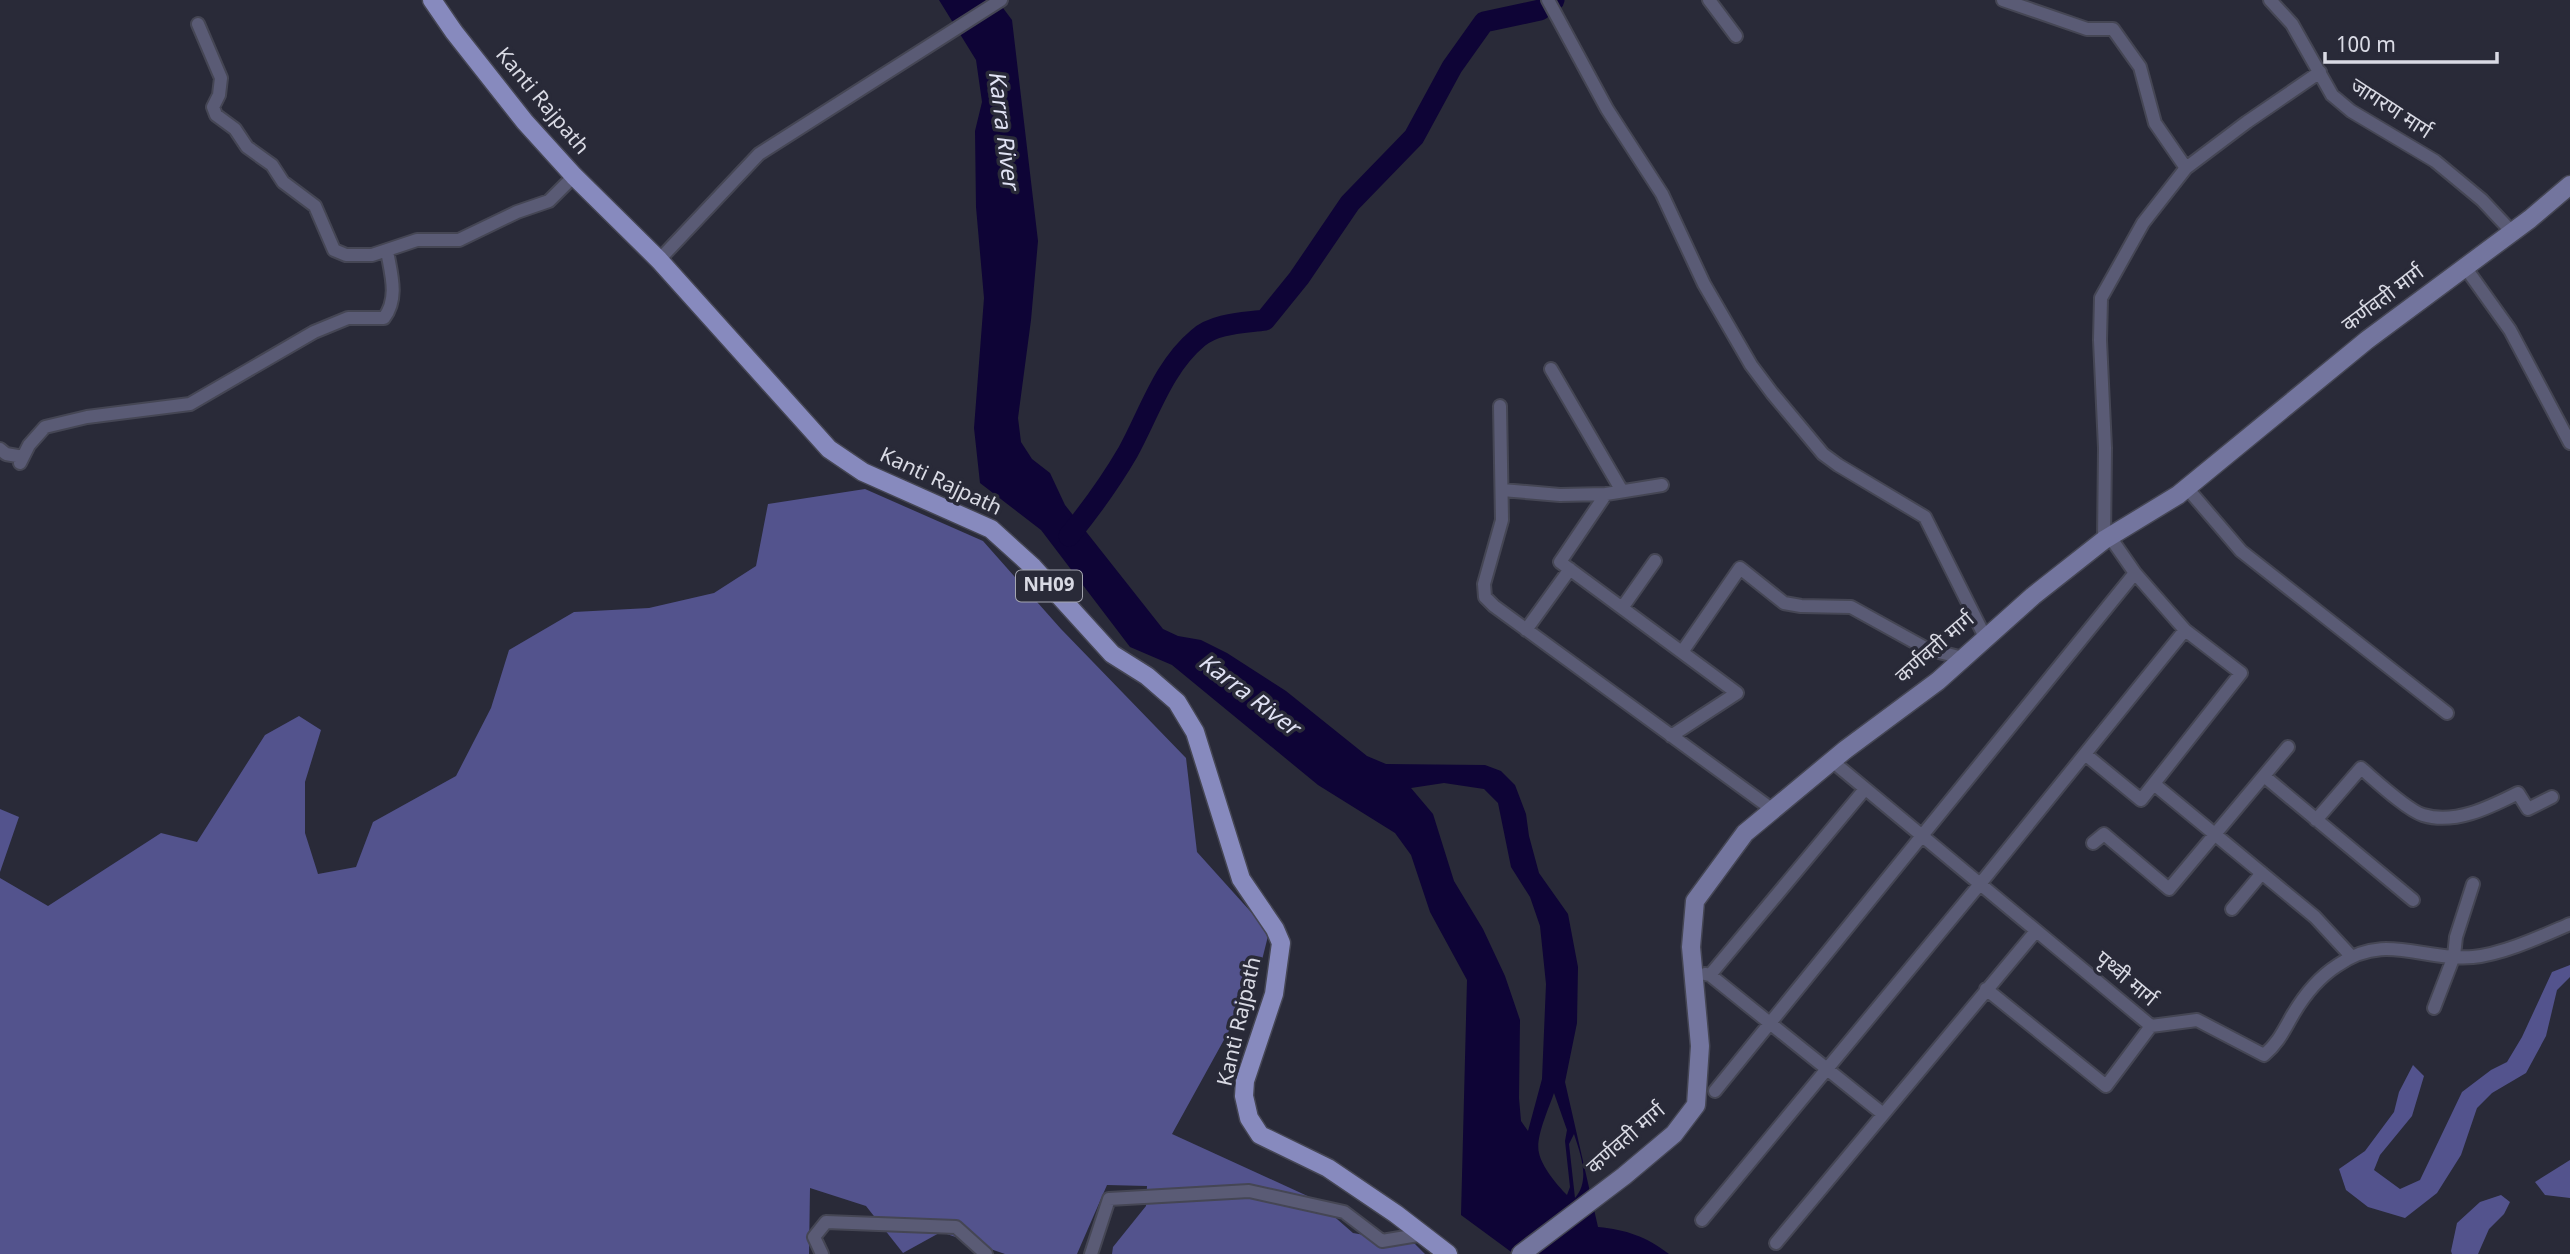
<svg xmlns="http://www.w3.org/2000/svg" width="2570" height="1254" font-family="Georgia,'Noto Sans Devanagari',serif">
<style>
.forest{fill:#53538d}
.water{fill:#0e0436;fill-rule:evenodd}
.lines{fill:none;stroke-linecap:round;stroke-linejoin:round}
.river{stroke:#0e0436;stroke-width:21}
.minor-casing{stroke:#454654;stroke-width:16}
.secondary-casing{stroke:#454654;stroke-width:21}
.primary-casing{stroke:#454654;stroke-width:21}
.minor{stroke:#5a5b75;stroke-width:12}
.secondary{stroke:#73759e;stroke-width:18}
.primary{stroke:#878abe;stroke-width:18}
.labels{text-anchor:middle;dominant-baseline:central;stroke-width:7;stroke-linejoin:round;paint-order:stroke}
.shield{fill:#292a38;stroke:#a4a5b0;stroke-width:2}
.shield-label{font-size:19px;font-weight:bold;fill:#d9dae4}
.street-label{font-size:21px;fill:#d9dae4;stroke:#292a38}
.water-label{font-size:23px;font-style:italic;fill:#e1e3f5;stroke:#292a38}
</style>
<rect width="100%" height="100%" fill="#292a38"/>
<!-- forest -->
<path class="forest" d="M 865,489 L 983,541 L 1061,629 L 1186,758 L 1197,852 L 1269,932 L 1257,980 L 1172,1134 L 1314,1199 L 1353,1233 L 1415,1244 L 1425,1254 L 1112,1254 L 1113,1247 L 1146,1206 L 1147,1186 L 1107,1185 L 1077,1254 L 1005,1254 L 941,1232 L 903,1253 L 866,1206 L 810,1188 L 809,1254 L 0,1254 L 0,878 L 48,906 L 161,833 L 197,842 L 265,735 L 299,716 L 321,730 L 305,782 L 305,833 L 318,874 L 356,867 L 373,822 L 456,776 L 491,708 L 509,650 L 574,612 L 649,608 L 714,593 L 756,566 L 768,504 Z
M 0,809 L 19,817 L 0,872 Z
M 2570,965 L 2570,977 L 2557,990 L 2546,1036 L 2526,1073 L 2492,1093 L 2477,1108 L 2461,1155 L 2437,1193 L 2405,1218 L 2368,1207 L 2346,1190 L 2339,1169 L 2365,1151 L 2394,1112 L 2399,1092 L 2413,1065 L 2424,1076 L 2412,1116 L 2380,1155 L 2374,1170 L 2400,1189 L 2420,1180 L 2462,1092 L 2491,1070 L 2507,1062 L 2522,1037 L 2552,972 Z
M 2570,1160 L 2570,1198 L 2545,1195 L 2535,1182 Z
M 2501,1195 L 2510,1202 L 2504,1214 L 2489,1229 L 2478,1254 L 2452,1254 L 2451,1251 L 2457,1223 L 2480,1202 Z"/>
<!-- water -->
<path class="water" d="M 939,0 L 997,0 L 1012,20 L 1038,241 L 1031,320 L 1018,418 L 1021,442 L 1032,459 L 1050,473 L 1065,505 L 1163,629 L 1178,636 L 1201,640 L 1227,653 L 1286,691 L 1367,756 L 1386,764 L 1485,765 L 1501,771 L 1515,785 L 1526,814 L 1529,836 L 1539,873 L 1568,914 L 1578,967 L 1577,1023 L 1565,1082 L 1598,1227 C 1627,1230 1645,1236 1669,1254 L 1514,1254 L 1461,1215 L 1467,980 L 1430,912 L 1411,855 L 1395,833 L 1318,785 L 1172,665 L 1130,647 L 1041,530 L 980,483 L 974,428 L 984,298 L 976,207 L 975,131 L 982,102 L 976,60 ZM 1444,783 L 1484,789 L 1498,803 L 1511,867 L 1530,897 L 1540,926 L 1546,984 L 1542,1079 L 1528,1131 L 1521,1121 L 1519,1098 L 1520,1020 L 1505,976 L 1483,929 L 1454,881 L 1433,814 L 1411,788 ZM 1554,1093 L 1567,1130 L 1565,1141 L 1570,1187 L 1567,1195 C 1557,1185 1542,1167 1539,1153 C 1535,1138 1549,1108 1554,1093 ZM 1574,1134 C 1580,1153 1591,1180 1575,1198 L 1569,1144 Z"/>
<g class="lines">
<!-- river -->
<path class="river" d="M 1069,536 C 1091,509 1110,483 1128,452 C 1149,414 1163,367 1198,338 C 1215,323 1244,323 1265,320 L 1299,278 L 1350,203 L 1414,137 L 1452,67 L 1484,22 L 1540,10 L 1554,0"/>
<defs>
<path id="minor" d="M 1548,0 L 1607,109 L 1662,194 L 1704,284 L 1751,365 L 1772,393 L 1823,454 L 1838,465 L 1925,517 L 1985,637
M 1709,0 L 1736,36
M 2003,0 L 2087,29 L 2113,29 L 2140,67 L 2155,123 L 2186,168
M 2270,0 L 2292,24 L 2332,95 L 2351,111 L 2435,161 L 2482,200 L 2512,232
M 198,24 L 221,78 L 219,95 L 213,107 L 216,115 L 235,129 L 247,147 L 272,165 L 283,182 L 315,206 L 334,250 L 346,255 L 372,255 L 417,240 L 459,240 L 517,212 L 549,201 L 574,176
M 659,260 L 759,154 L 1001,0
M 2465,267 L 2510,330 L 2570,443
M 1551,369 L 1622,491
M 1500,406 L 1502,520 L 1484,584 L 1485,597 L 1494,606 L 1773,810
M 0,449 L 6,454 L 23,457
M 20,463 L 29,445 L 45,427 L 87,417 L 190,404 L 314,332 L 348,318 L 384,318 C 399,298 391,274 387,251
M 2187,488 L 2241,551 L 2447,713
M 1502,490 L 1560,495 L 1606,494 L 1662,485
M 1606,494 L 1560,562 L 1737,693 L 1671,736
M 2104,540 L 2105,448 L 2100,340 L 2101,298 L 2143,223 L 2186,168 L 2247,122 L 2320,72
M 1622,608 L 1655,561
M 1526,630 L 1570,569
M 1682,652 L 1740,568 L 1784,603 L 1801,606 L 1851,607 L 1927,649 L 1963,658
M 2085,754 L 2141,800 L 2241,673 L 2185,630 L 2135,573 L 2110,537
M 1832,761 L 2151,1026 L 2197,1020 L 2264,1055 C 2278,1043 2283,1032 2292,1016 C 2303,997 2319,977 2338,965 C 2385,932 2422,961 2473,957 C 2504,954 2542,936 2570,924
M 2264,776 L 2413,900
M 2154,784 L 2315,917 L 2351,956
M 2316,820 L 2361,768 C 2375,780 2407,810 2423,815 C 2455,825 2490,807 2518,793 L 2528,809 L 2552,797
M 2093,843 L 2104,834 L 2169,889 L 2288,747
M 2232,909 L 2262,873
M 1705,974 L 1710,975 L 1883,1114
M 1710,975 L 1865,789
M 1986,989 L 2106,1086 L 2151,1026
M 2434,1008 L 2454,956 L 2456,937 L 2473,884
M 1715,1091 L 2135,573
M 1702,1220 L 1980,884 L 2185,630
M 1776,1243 L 2036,931
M 822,1254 L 814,1237 L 826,1222 L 956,1227 L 986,1254
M 1091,1254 L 1109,1199 L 1249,1191 L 1344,1212 L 1382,1241 L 1424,1234"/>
<path id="secondary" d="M 1521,1254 L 1624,1176 L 1674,1134 L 1696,1105 L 1700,1046 L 1691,947 L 1695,901 L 1745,833 L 1845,750 L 1938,681 L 2033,596 L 2104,540 L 2178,495 L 2367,340 L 2530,219 L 2570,185"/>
<path id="primary" d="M 432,0 L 454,32 L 525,122 L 574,176 L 659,260 L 829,449 L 863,472 L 991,529 L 1033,567 L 1112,654 L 1147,676 L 1177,702 L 1195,732 L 1241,879 L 1275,929 L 1281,943 L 1274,994 L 1245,1081 L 1244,1096 L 1249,1118 L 1260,1135 L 1328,1168 L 1396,1214 L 1448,1254"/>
</defs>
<!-- minor casing -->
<use href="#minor" class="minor-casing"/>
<!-- secondary casing -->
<use href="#secondary" class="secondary-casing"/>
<!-- primary casing -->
<use href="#primary" class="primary-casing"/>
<!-- minor -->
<use href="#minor" class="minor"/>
<!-- secondary -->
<use href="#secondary" class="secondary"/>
<!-- primary -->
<use href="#primary" class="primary"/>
</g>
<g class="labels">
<!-- shield labels -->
<rect class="shield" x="1016" y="570.5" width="66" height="31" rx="5"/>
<g class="shield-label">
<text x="1049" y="586">NH09</text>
</g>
<!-- street labels -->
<g class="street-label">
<text transform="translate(541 102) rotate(50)">Kanti Rajpath</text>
<text transform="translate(2390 110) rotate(33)">जागरण मार्ग</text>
<text transform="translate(2384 300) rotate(-37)">कर्णवती मार्ग</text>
<text transform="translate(940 483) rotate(25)">Kanti Rajpath</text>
<text transform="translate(1936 649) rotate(-41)">कर्णवती मार्ग</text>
<text transform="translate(2125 980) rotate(40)">पृथ्वी मार्ग</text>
<text transform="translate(1241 1022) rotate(-77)">Kanti Rajpath</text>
<text transform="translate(1627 1140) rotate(-41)">कर्णवती मार्ग</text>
</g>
<!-- water labels -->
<g class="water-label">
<text transform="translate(1002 130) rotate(83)">Karra River</text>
<text transform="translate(1248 696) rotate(37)">Karra River</text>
</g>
</g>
<!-- scale -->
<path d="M2325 52v10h172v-10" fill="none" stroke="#d9dae4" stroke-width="3.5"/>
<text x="2336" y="52" font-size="21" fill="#d9dae4" stroke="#292a38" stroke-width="5" paint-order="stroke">100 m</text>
</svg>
